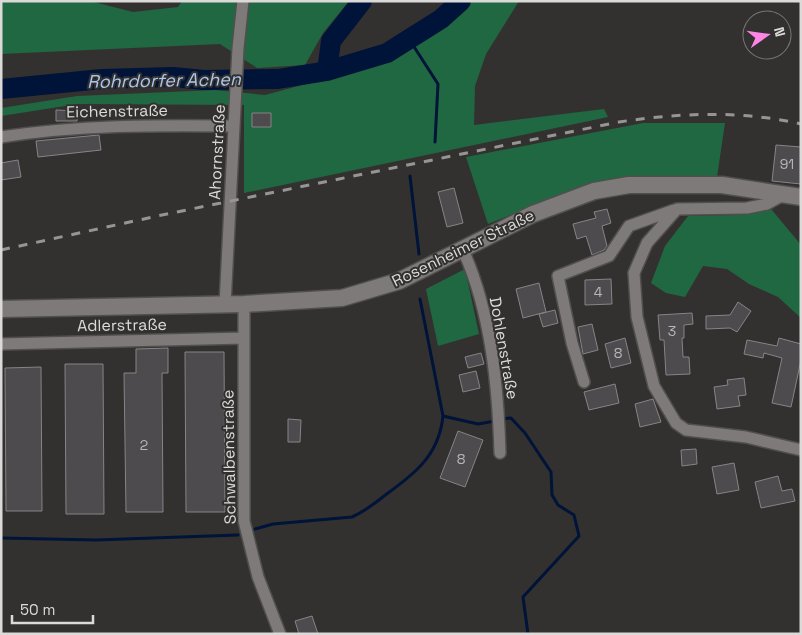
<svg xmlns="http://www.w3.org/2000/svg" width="802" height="635" font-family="'Space Grotesk',sans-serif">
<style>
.green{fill:#1f6841}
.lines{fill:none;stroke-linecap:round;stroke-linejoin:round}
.stream{stroke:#001338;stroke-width:3}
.river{stroke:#001338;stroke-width:20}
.building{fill:#4d4b4d;stroke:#868486}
.street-casing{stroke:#514f4d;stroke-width:14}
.secondary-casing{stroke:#514f4d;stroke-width:19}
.street{stroke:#7d7a79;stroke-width:11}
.secondary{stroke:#7d7a79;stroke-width:16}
.rail{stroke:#979594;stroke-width:3;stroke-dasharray:9 9;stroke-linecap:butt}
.labels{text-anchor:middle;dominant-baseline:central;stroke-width:4;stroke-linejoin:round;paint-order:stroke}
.number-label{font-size:14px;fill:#b8b6b6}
.street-label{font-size:16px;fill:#dcdad9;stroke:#33312f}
.water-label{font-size:18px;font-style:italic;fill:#acc6ee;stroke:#33312f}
</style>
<rect width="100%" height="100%" fill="#33312f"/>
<!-- green -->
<path class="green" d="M 1,1 L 90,1 L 133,12 L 178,7 L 182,1 L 349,1 L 323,33 L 305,65 L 257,68 L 220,44 L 1,54 Z
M 461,1 L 519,1 L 486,54 L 475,86 L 474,125 L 604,109 L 608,117 L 244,193 L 244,105 L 78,104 L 1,116 L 1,108 L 77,96 L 215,90 L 265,95 L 388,62 Z
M 643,123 L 725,123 L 717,177 L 598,183 L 558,196 L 488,224 L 466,157 Z
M 767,204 L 801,245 L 801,318 L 778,297 L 749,284 L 727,269 L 703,266 L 685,297 L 666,293 L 651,283 L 665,246 L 688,216 L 734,215 Z
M 465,269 L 479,334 L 438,346 L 426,289 Z"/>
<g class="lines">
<!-- stream -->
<path class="stream" d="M 409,39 L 438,84 L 435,142
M 410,176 L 419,254
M 443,416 L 478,424 L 495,421
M 502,419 L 511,418 L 525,433 L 551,472 L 552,495 L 558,505 L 574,515 L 579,536 L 523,597 L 528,634
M 255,529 L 273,524 L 352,517 C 366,511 376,502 388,493 C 417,472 439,454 443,416 L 420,299
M 1,538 L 96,540 L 238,535"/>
<!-- river -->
<path class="river" d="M 327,71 L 331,41 L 362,1
M 1,89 L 102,79 L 173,77 L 204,80 L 278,79 L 327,71 L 387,53 L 441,19 L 461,1"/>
</g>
<!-- building -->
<path class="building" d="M 56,110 L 78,111 L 77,121 L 56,121 Z
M 252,113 L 271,113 L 271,127 L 252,127 Z
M 99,135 L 101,150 L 38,157 L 36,141 Z
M 776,145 L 801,147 L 801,184 L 772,181 Z
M 18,160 L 21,177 L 1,180 L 1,163 Z
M 454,188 L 463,223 L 447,227 L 438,192 Z
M 607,209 L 611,223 L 602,226 L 607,246 L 604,250 L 592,255 L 586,236 L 577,239 L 573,224 L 596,218 L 594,212 Z
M 611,279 L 612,304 L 585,305 L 585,280 Z
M 539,283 L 546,312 L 523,318 L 516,289 Z
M 738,302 L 751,311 L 737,332 L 730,328 L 706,329 L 706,316 L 730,315 Z
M 555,310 L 558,323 L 543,327 L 539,314 Z
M 692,313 L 693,324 L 684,325 L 684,338 L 682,338 L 683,357 L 689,357 L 690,374 L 666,375 L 664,340 L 660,340 L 658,315 Z
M 592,324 L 598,350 L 583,354 L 578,327 Z
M 625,338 L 631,363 L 611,368 L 605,344 Z
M 779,338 L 801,344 L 801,360 L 791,407 L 772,403 L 782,358 L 764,353 L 763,358 L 744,354 L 747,340 L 777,346 Z
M 168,348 L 168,373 L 162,373 L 163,512 L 126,512 L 124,373 L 136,373 L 136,349 Z
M 185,352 L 224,352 L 225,512 L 186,512 Z
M 481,353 L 484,364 L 468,368 L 465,357 Z
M 65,364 L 103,364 L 104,514 L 66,514 Z
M 41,367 L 42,511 L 6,511 L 5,368 Z
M 476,371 L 480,388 L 463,392 L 459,375 Z
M 744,378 L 746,395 L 738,396 L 740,406 L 717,409 L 714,387 L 728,385 L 727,380 Z
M 615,384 L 619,403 L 589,410 L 584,392 Z
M 653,399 L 661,422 L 640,427 L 635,404 Z
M 288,419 L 301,420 L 300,442 L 288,442 Z
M 458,431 L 483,440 L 465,487 L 440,478 Z
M 696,449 L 697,464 L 682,466 L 681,450 Z
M 734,463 L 739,490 L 717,494 L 712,467 Z
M 778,476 L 782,491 L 792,489 L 795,501 L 761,508 L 755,482 Z
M 312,616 L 318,634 L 299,634 L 295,621 Z"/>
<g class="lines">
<defs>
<path id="street" d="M 1,137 C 78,125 156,125 234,126
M 785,194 L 767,204 L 747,208 L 677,209 L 647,243 L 634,273 L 637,317 L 654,386 L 676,423 L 686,430 L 746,437 L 801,450
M 463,250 C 491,312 498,386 500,453
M 244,304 L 244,521 L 258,577 L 280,634
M 225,305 L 238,48 L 243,1
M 1,344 L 244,338
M 584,382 L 572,343 L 558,276 L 609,256 L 629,226 L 674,210"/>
<path id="secondary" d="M 1,309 L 244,304 L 342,298 L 399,281 L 533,214 L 594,191 L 629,185 L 722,185 L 801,197"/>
</defs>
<!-- street casing -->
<use href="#street" class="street-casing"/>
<!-- secondary casing -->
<use href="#secondary" class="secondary-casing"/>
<!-- street -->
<use href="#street" class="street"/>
<!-- secondary -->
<use href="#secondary" class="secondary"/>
<!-- rail -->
<path class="rail" d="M 1,250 L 162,215 L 619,122 C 679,113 741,110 801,124"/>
</g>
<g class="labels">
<!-- number labels -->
<g class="number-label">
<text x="787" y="164">91</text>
<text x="598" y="292">4</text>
<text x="672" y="331">3</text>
<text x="618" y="353">8</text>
<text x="144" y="445">2</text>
<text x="461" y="459">8</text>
</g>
<!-- street labels -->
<g class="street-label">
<text transform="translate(117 111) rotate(-1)">Eichenstraße</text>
<text transform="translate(217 152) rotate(-87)">Ahornstraße</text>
<text transform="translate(463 248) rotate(-26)">Rosenheimer Straße</text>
<text transform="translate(122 325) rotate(-1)">Adlerstraße</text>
<text transform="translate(504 348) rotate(80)">Dohlenstraße</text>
<text transform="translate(229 457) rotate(-91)">Schwalbenstraße</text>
</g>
<!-- water labels -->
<g class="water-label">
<text transform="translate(164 80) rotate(-1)">Rohrdorfer Achen</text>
</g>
</g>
<!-- border -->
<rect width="802" height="635" fill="none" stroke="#dcdad9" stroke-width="5"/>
<!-- north arrow -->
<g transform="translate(767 35) rotate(76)"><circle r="24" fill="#33312f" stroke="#777573"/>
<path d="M0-4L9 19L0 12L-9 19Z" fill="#fc86e3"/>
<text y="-8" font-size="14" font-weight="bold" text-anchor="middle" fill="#dcdad9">N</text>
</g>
<!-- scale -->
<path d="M12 615v8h81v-8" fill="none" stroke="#dcdad9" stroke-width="2.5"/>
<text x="20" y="615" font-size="15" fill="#dcdad9" stroke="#33312f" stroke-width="4" paint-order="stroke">50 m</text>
</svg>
